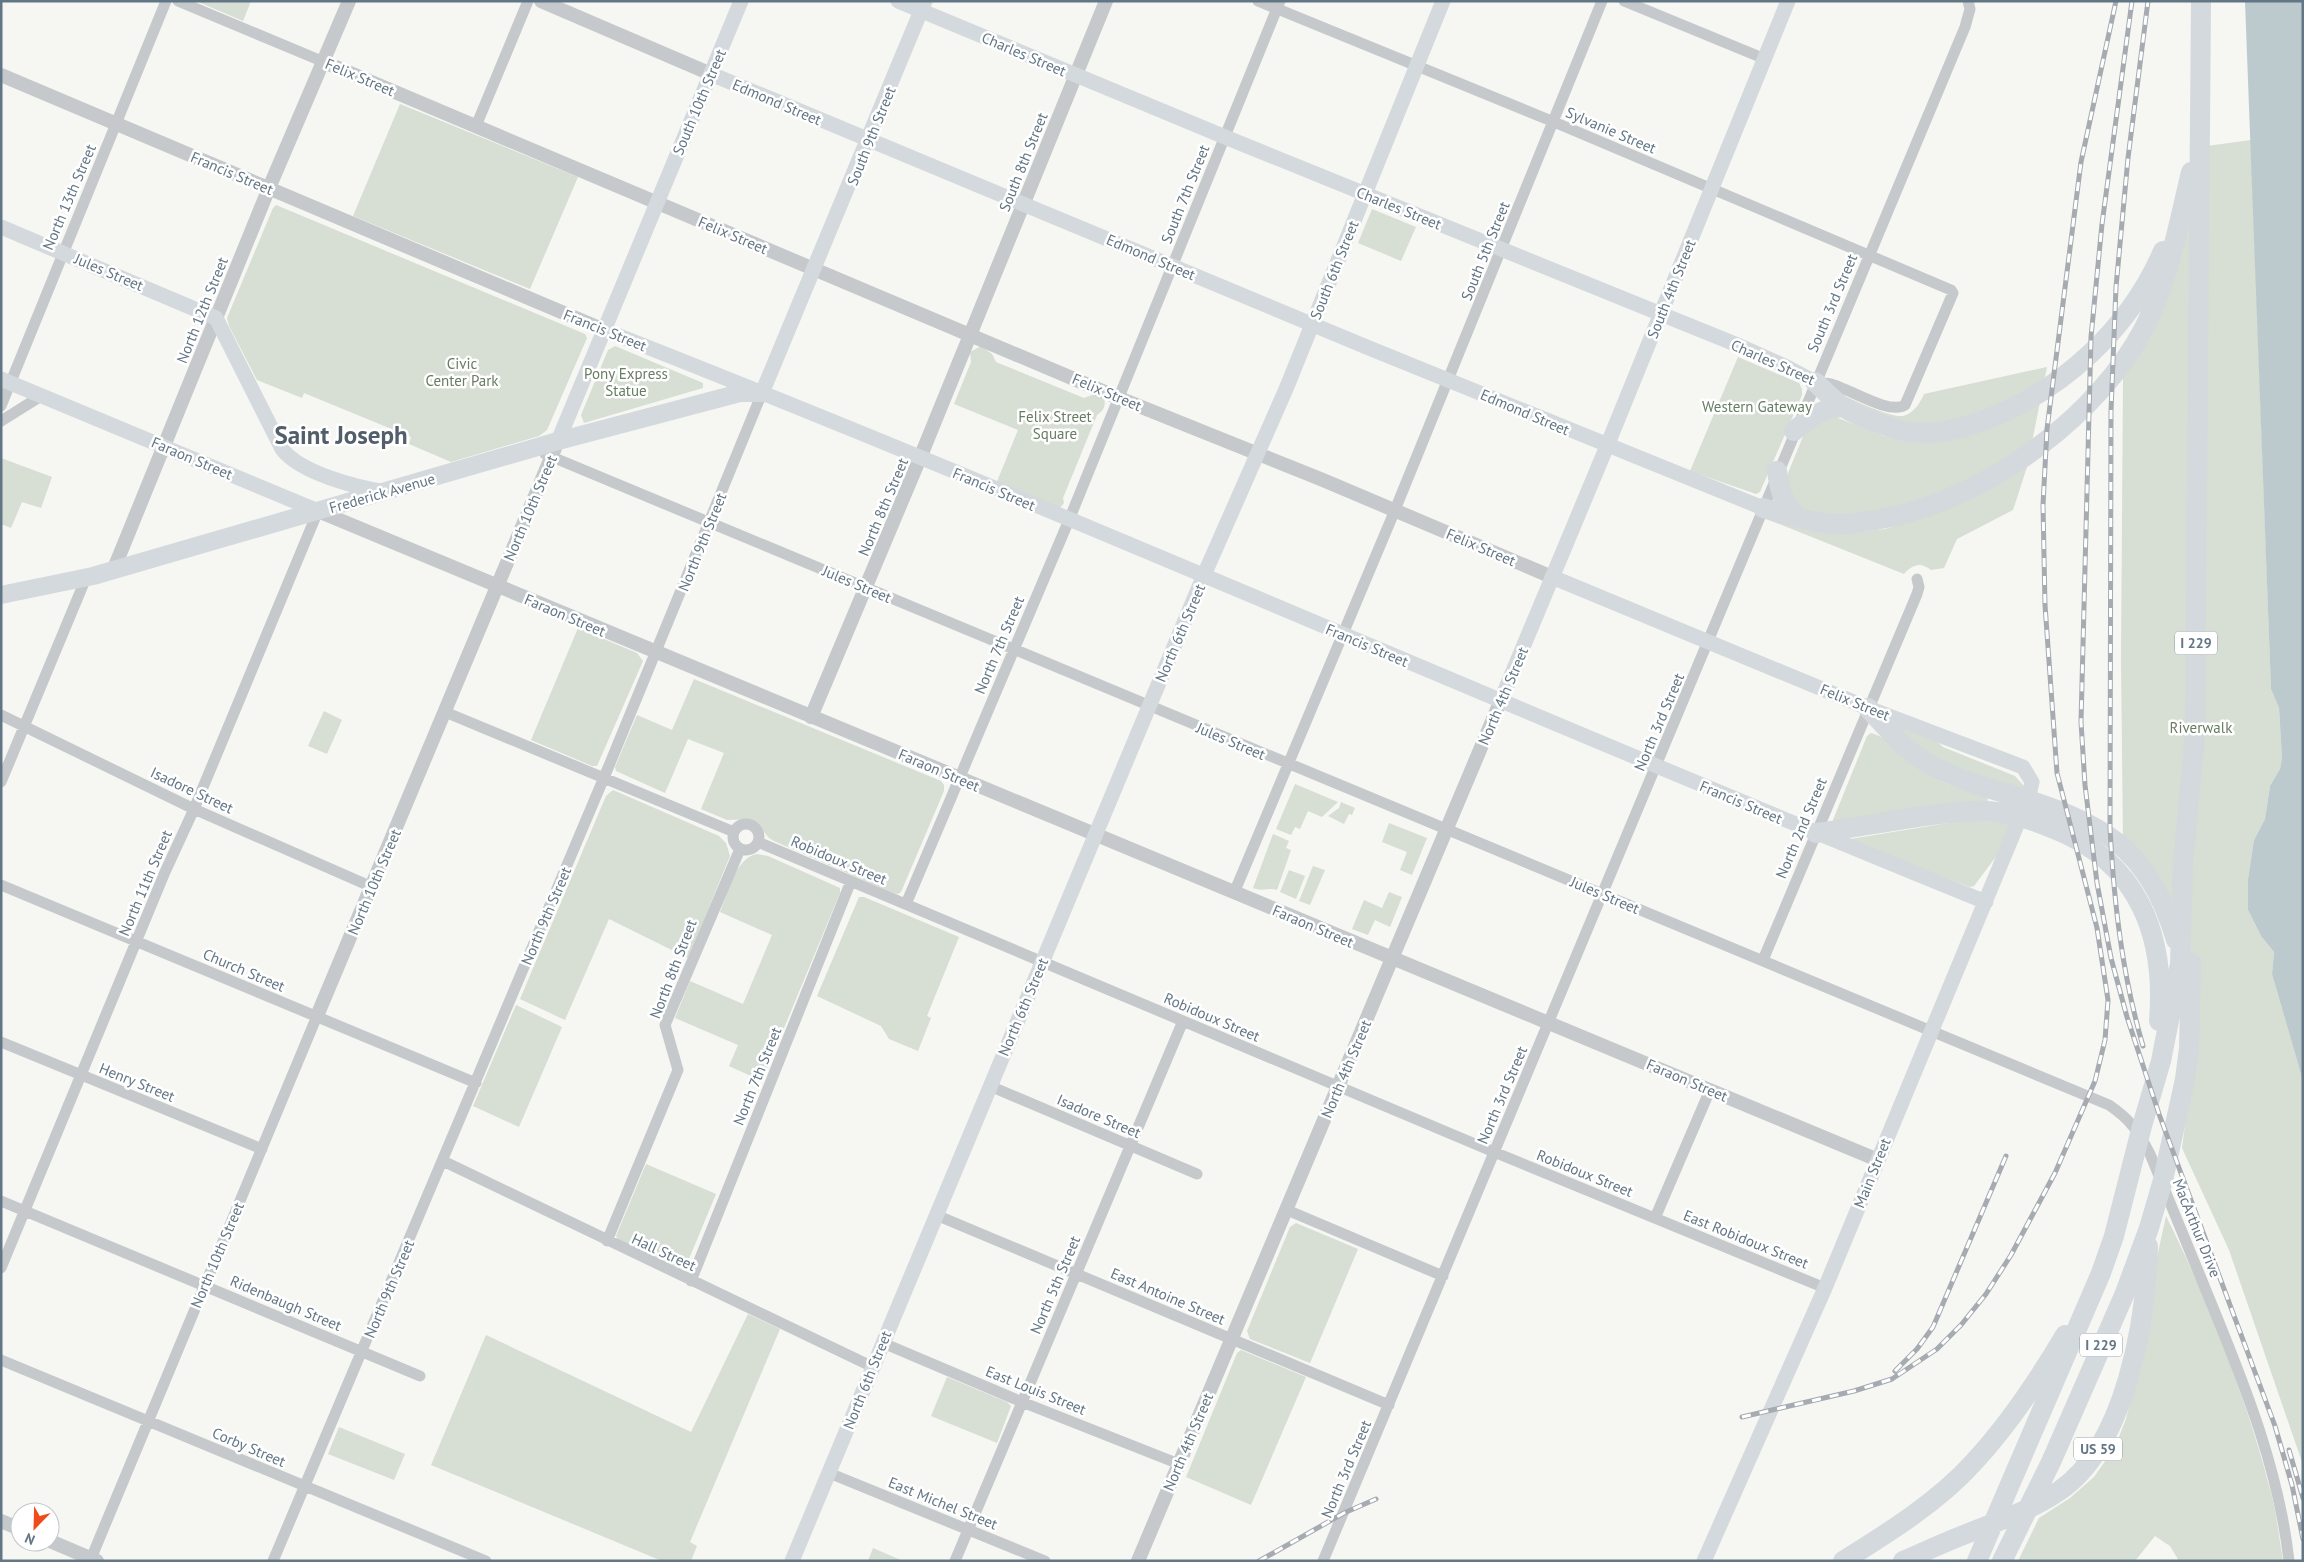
<svg xmlns="http://www.w3.org/2000/svg" width="2304" height="1562" font-family="'PT Sans',sans-serif">
<style>
.green{fill:#d7ded3}
.water{fill:#bcc9cd}
.lines{fill:none;stroke-linecap:round;stroke-linejoin:round}
.minor{stroke:#c5c9cc;stroke-width:11}
.tertiary{stroke:#c5c9cc;stroke-width:14}
.secondary{stroke:#d4d9dd;stroke-width:15}
.primary{stroke:#d4d9dd;stroke-width:18}
.motorway{stroke:#d4d9dd;stroke-width:20}
.rail-casing{stroke:#a5abb1;stroke-width:5}
.rail{stroke:#fff;stroke-width:3;stroke-dasharray:9;stroke-linecap:butt}
.labels{text-anchor:middle;dominant-baseline:central;stroke-width:5;stroke-linejoin:round;paint-order:stroke}
.shield{fill:#fff;stroke:#929faa;stroke-width:1}
.shield-label{font-size:14px;font-weight:bold;fill:#637685}
.street-label{font-size:15px;fill:#637685;stroke:#fff}
.park-label{font-size:15px;fill:#687c62;stroke:#fff}
.town-label{font-size:25px;font-weight:bold;fill:#525f6a;stroke:#fff}
</style>
<rect width="100%" height="100%" fill="#f6f6f2"/>
<!-- green -->
<path class="green" d="M 196,1 L 251,1 L 243,21 Z
M 400,104 L 578,177 L 530,289 L 353,216 Z
M 2251,140 L 2271,689 L 2279,708 L 2282,758 L 2280,769 L 2270,786 L 2265,819 L 2254,840 L 2248,879 L 2248,910 L 2261,936 L 2274,952 L 2272,974 L 2303,1081 L 2303,1465 L 2229,1250 L 2182,1148 L 2194,1058 L 2180,946 L 2123,843 L 2121,659 L 2123,377 L 2207,146 Z
M 276,205 L 585,334 L 587,338 L 547,430 L 539,436 L 451,462 L 409,444 L 411,437 L 304,393 L 302,398 L 257,380 L 229,326 L 227,318 L 273,208 Z
M 1372,209 L 1416,227 L 1401,261 L 1358,243 Z
M 615,346 L 703,383 L 703,388 L 584,423 L 581,415 L 608,350 Z
M 981,346 L 992,354 L 996,362 L 1084,398 L 1095,394 L 1104,398 C 1106,406 1104,410 1097,415 L 1063,498 L 1064,503 L 1059,509 L 996,484 L 1018,430 L 954,404 L 971,362 L 970,352 Z
M 1738,357 L 1799,383 L 1802,389 L 1802,395 L 1760,492 L 1756,494 L 1690,471 Z
M 2047,367 L 2027,467 L 2013,510 L 1957,539 L 1944,568 L 1931,570 C 1920,561 1912,565 1904,574 L 1769,520 L 1857,532 L 1885,529 L 1917,519 L 1847,516 L 1798,509 L 1786,478 L 1804,434 L 1829,417 L 1838,418 L 1884,436 L 1905,439 L 1886,421 L 1829,389 C 1844,395 1888,418 1903,416 C 1913,414 1920,403 1924,394 Z
M 1,458 L 52,477 L 41,508 L 22,502 L 11,528 L 1,524 Z
M 578,628 L 637,653 L 643,661 L 597,766 L 592,766 L 531,740 Z
M 694,679 L 941,781 L 944,785 L 944,791 L 901,892 L 898,894 L 893,893 L 774,841 L 769,838 L 756,822 L 751,819 L 727,820 L 701,809 L 724,753 L 688,739 L 665,793 L 616,771 L 615,767 L 637,715 L 672,730 Z
M 324,711 L 342,720 L 327,754 L 308,746 Z
M 1878,715 L 1931,736 L 1943,747 L 2015,776 L 2024,786 L 2024,794 L 1946,767 Z
M 1871,733 C 1894,739 1909,761 1927,773 C 1946,786 1967,791 1988,798 L 1986,807 L 1834,824 L 1833,820 L 1867,736 Z
M 1295,784 L 1338,802 L 1322,817 L 1308,811 L 1300,829 L 1295,827 L 1291,835 L 1276,829 Z
M 613,790 L 719,836 L 726,843 L 730,856 L 688,958 L 609,919 L 565,1020 L 520,999 L 606,796 Z
M 1341,802 L 1355,808 L 1352,815 L 1349,814 L 1344,824 L 1328,816 L 1339,808 Z
M 1973,819 L 2012,824 L 2004,846 L 1974,886 L 1970,887 L 1844,840 Z
M 1389,823 L 1427,838 L 1412,875 L 1400,870 L 1407,852 L 1382,842 Z
M 1273,834 L 1289,841 L 1286,848 L 1291,850 L 1277,890 C 1270,887 1263,892 1253,888 Z
M 757,854 L 768,856 L 840,888 L 840,893 L 762,1081 L 729,1066 L 738,1045 L 675,1018 L 690,981 L 743,1004 L 772,935 L 720,912 C 728,893 735,858 757,854 Z
M 1313,866 L 1325,870 L 1310,905 L 1299,901 Z
M 1289,870 L 1305,876 L 1296,899 L 1280,892 Z
M 1389,892 L 1402,897 L 1390,927 L 1375,920 L 1368,935 L 1352,929 L 1364,900 L 1382,908 Z
M 859,897 L 864,897 L 959,937 L 927,1016 L 931,1018 L 918,1051 L 889,1039 L 881,1026 L 817,996 Z
M 516,1005 L 562,1027 L 519,1127 L 473,1106 Z
M 646,1164 L 716,1194 L 686,1266 L 683,1269 L 619,1240 L 616,1236 Z
M 2166,1216 C 2208,1300 2248,1402 2271,1493 C 2277,1515 2279,1538 2283,1561 L 2179,1561 L 2170,1546 L 2155,1536 L 2135,1561 L 2018,1561 L 2039,1518 L 2070,1498 L 2094,1477 L 2115,1447 L 2126,1419 L 2134,1387 L 2146,1308 Z
M 1296,1223 L 1358,1249 L 1310,1363 L 1250,1339 L 1247,1331 L 1290,1227 Z
M 748,1314 L 780,1329 L 690,1542 L 697,1546 L 691,1561 L 662,1561 L 431,1465 L 486,1335 L 691,1432 Z
M 1241,1350 L 1306,1377 L 1251,1505 L 1186,1477 L 1237,1353 Z
M 947,1377 L 1007,1402 L 1011,1406 L 997,1443 L 931,1416 Z
M 339,1427 L 405,1454 L 394,1480 L 328,1454 Z
M 873,1548 L 903,1561 L 868,1561 Z"/>
<!-- water -->
<path class="water" d="M 2245,1 L 2303,1 L 2303,1081 L 2272,974 L 2274,952 L 2261,936 L 2248,910 L 2248,879 L 2254,840 L 2265,819 L 2270,786 L 2280,769 L 2282,758 L 2279,708 L 2271,689 Z"/>
<g class="lines">
<!-- minor -->
<path class="minor" d="M 178,1 L 324,62
M 1258,1 L 1554,122 L 1951,290 L 1953,293 L 1905,405 C 1890,415 1851,390 1834,385 C 1829,383 1824,383 1819,383
M 1624,1 L 1765,59
M 476,126 L 528,1
M 1,406 L 166,1
M 1,421 L 41,396
M 545,454 L 2109,1105 C 2131,1120 2138,1131 2150,1154 C 2171,1204 2191,1255 2212,1305 C 2246,1388 2279,1471 2289,1561
M 445,712 L 734,832
M 1,715 L 194,809 L 372,887
M 1,782 L 86,578
M733 837a13 13 0 1 1 26 0a13 13 0 1 1-26 0Z
M 758,842 L 1494,1152 L 1825,1288
M 1,885 L 476,1083
M 1234,893 L 1395,510 L 1602,1
M 906,904 L 1069,520 L 1280,1
M 1763,960 L 1917,594 L 1919,587 L 1917,579
M 1,1042 L 262,1149
M 990,1086 L 1197,1174
M 443,1161 L 873,1367
M 1,1201 L 420,1376
M 1287,1210 L 1443,1276
M 936,1215 L 1389,1405
M 1655,1218 L 1710,1090
M 607,1241 L 678,1070 L 665,1025 L 740,849
M 1,1268 L 165,872 L 194,809 L 318,511
M 691,1281 L 851,881
M 883,1343 L 1022,1402 L 1179,1464
M 1,1360 L 486,1561
M 829,1473 L 1045,1561
M 90,1561 L 317,1016
M 273,1561 L 608,768 L 762,393
M 955,1561 L 1183,1021
M 1323,1561 L 1965,27 L 1970,9 L 1968,1"/>
<!-- tertiary -->
<path class="tertiary" d="M 541,1 L 711,74
M 324,62 L 1119,398 L 1323,480 L 1552,577
M 1,75 L 604,330
M 318,511 L 1878,1160
M 113,571 L 269,188 L 349,1
M 811,717 L 920,458 L 1106,1
M 317,1016 L 558,441
M 1,1521 L 20,1529
M 50,1541 L 97,1561
M 1138,1561 L 1501,700"/>
<!-- secondary -->
<path class="secondary" d="M 898,1 L 1225,137 L 1740,346 L 1787,367 L 1815,382
M 711,74 L 1369,348 L 1763,508
M 1,227 L 216,318 L 282,449 C 300,473 356,487 385,492
M 604,330 C 1068,512 1524,715 1986,902
M 1,379 L 318,511
M 762,393 L 925,1
M 558,441 L 741,1
M 1552,577 L 1868,708 L 2023,767 L 2032,782 L 2029,796 L 1825,1288 L 1704,1561
M 1501,700 L 1607,446 L 1788,1
M 792,1561 L 1204,575 L 1286,389 L 1443,1"/>
<!-- primary -->
<path class="primary" d="M 1,595 L 93,576 L 558,441 L 721,398 L 740,393 L 762,393"/>
<!-- motorway -->
<path class="motorway" d="M 1815,382 C 1824,390 1833,400 1843,407 C 1860,418 1899,432 1918,433 C 1940,435 1965,427 1985,420 C 2063,390 2130,328 2163,251
M 1794,431 C 1812,416 1820,409 1843,407
M 1777,471 C 1780,493 1783,502 1798,518
M 1763,508 C 1789,516 1817,524 1845,524 C 1854,524 1865,521 1875,520 C 1973,505 2083,429 2135,344 C 2167,292 2177,230 2191,172
M 1868,708 C 1886,727 1904,749 1926,762 C 1952,778 1983,787 2012,795 C 2101,822 2148,846 2176,940
M 1816,833 C 1855,828 1893,820 1932,815 C 1950,813 1969,810 1988,811 C 2011,813 2033,820 2054,829 C 2138,862 2166,935 2159,1021
M 1843,1561 C 1888,1533 1938,1502 1974,1462 C 2008,1425 2039,1379 2065,1335
M 1903,1561 C 1924,1552 1945,1542 1966,1534 C 1998,1521 2030,1511 2059,1491 C 2126,1446 2146,1320 2148,1246
M 1977,1561 L 2101,1273 L 2114,1236 L 2142,1126 L 2161,1061 L 2180,964 L 2183,864 L 2195,734 L 2201,1
M 2002,1561 L 2051,1462 L 2125,1293 L 2149,1228 L 2163,1180 L 2185,1079 L 2189,1048 L 2191,963"/>
<defs>
<path id="rail" d="M 2132,1 L 2102,224 L 2091,337 L 2081,722 L 2085,785 L 2097,883 L 2111,958 L 2127,1017 L 2159,1114 L 2275,1426 L 2292,1485 L 2303,1539
M 2143,1046 C 2122,974 2114,903 2110,828 L 2111,411 L 2116,287 L 2128,158 L 2148,1
M 1895,1371 L 1917,1349 L 1933,1327 L 2006,1156
M 1742,1417 L 1854,1391 L 1892,1379 L 1937,1349 L 1961,1325 L 1986,1294 L 2011,1255 L 2055,1173 L 2095,1081 L 2105,1040 L 2108,1000 L 2097,928 L 2057,773 L 2045,605 L 2043,505 L 2047,429 L 2081,162 L 2116,1
M 2289,1450 L 2303,1498
M 1259,1561 L 1344,1513 L 1376,1499"/>
</defs>
<!-- rail casing -->
<use href="#rail" class="rail-casing"/>
<!-- rail -->
<use href="#rail" class="rail"/>
</g>
<g class="labels">
<!-- shield labels -->
<g class="shield">
<rect x="2175" y="631.5" width="42" height="23" rx="4"/>
<rect x="2080" y="1333.5" width="42" height="23" rx="4"/>
<rect x="2074" y="1437.5" width="48" height="23" rx="4"/>
</g>
<g class="shield-label">
<text x="2196" y="643">I 229</text>
<text x="2101" y="1345">I 229</text>
<text x="2098" y="1449">US 59</text>
</g>
<!-- street labels -->
<g class="street-label">
<text transform="translate(1024 54) rotate(23)">Charles Street</text>
<text transform="translate(360 77) rotate(23)">Felix Street</text>
<text transform="translate(699 102) rotate(-67)">South 10th Street</text>
<text transform="translate(777 102) rotate(23)">Edmond Street</text>
<text transform="translate(1611 130) rotate(23)">Sylvanie Street</text>
<text transform="translate(871 136) rotate(-68)">South 9th Street</text>
<text transform="translate(1023 162) rotate(-68)">South 8th Street</text>
<text transform="translate(232 173) rotate(23)">Francis Street</text>
<text transform="translate(1185 194) rotate(-68)">South 7th Street</text>
<text transform="translate(69 197) rotate(-67)">North 13th Street</text>
<text transform="translate(1399 208) rotate(22)">Charles Street</text>
<text transform="translate(733 235) rotate(23)">Felix Street</text>
<text transform="translate(1485 251) rotate(-68)">South 5th Street</text>
<text transform="translate(1151 257) rotate(23)">Edmond Street</text>
<text transform="translate(1334 270) rotate(-68)">South 6th Street</text>
<text transform="translate(109 272) rotate(23)">Jules Street</text>
<text transform="translate(1671 289) rotate(-68)">South 4th Street</text>
<text transform="translate(1832 303) rotate(-67)">South 3rd Street</text>
<text transform="translate(202 310) rotate(-68)">North 12th Street</text>
<text transform="translate(605 330) rotate(22)">Francis Street</text>
<text transform="translate(1773 362) rotate(24)">Charles Street</text>
<text transform="translate(1107 392) rotate(23)">Felix Street</text>
<text transform="translate(1525 412) rotate(23)">Edmond Street</text>
<text transform="translate(192 458) rotate(23)">Faraon Street</text>
<text transform="translate(994 489) rotate(23)">Francis Street</text>
<text transform="translate(382 493) rotate(-16)">Frederick Avenue</text>
<text transform="translate(883 507) rotate(-67)">North 8th Street</text>
<text transform="translate(530 508) rotate(-67)">North 10th Street</text>
<text transform="translate(702 542) rotate(-68)">North 9th Street</text>
<text transform="translate(1481 547) rotate(23)">Felix Street</text>
<text transform="translate(857 584) rotate(23)">Jules Street</text>
<text transform="translate(565 615) rotate(23)">Faraon Street</text>
<text transform="translate(1180 633) rotate(-67)">North 6th Street</text>
<text transform="translate(999 645) rotate(-67)">North 7th Street</text>
<text transform="translate(1367 645) rotate(23)">Francis Street</text>
<text transform="translate(1503 696) rotate(-67)">North 4th Street</text>
<text transform="translate(1855 702) rotate(22)">Felix Street</text>
<text transform="translate(1659 722) rotate(-67)">North 3rd Street</text>
<text transform="translate(1231 741) rotate(23)">Jules Street</text>
<text transform="translate(939 770) rotate(23)">Faraon Street</text>
<text transform="translate(192 790) rotate(25)">Isadore Street</text>
<text transform="translate(1741 802) rotate(23)">Francis Street</text>
<text transform="translate(1801 828) rotate(-67)">North 2nd Street</text>
<text transform="translate(839 860) rotate(23)">Robidoux Street</text>
<text transform="translate(374 882) rotate(-67)">North 10th Street</text>
<text transform="translate(145 883) rotate(-67)">North 11th Street</text>
<text transform="translate(1605 895) rotate(23)">Jules Street</text>
<text transform="translate(546 916) rotate(-67)">North 9th Street</text>
<text transform="translate(1313 926) rotate(23)">Faraon Street</text>
<text transform="translate(673 969) rotate(-69)">North 8th Street</text>
<text transform="translate(244 970) rotate(23)">Church Street</text>
<text transform="translate(1023 1007) rotate(-67)">North 6th Street</text>
<text transform="translate(1212 1017) rotate(23)">Robidoux Street</text>
<text transform="translate(1346 1069) rotate(-67)">North 4th Street</text>
<text transform="translate(757 1076) rotate(-68)">North 7th Street</text>
<text transform="translate(1687 1080) rotate(23)">Faraon Street</text>
<text transform="translate(137 1082) rotate(22)">Henry Street</text>
<text transform="translate(1502 1095) rotate(-67)">North 3rd Street</text>
<text transform="translate(1099 1116) rotate(23)">Isadore Street</text>
<text transform="translate(1585 1173) rotate(22)">Robidoux Street</text>
<text transform="translate(1872 1173) rotate(-68)">Main Street</text>
<text transform="translate(2197 1228) rotate(68)">MacArthur Drive</text>
<text transform="translate(1746 1239) rotate(22)">East Robidoux Street</text>
<text transform="translate(664 1252) rotate(25)">Hall Street</text>
<text transform="translate(217 1255) rotate(-67)">North 10th Street</text>
<text transform="translate(1055 1285) rotate(-67)">North 5th Street</text>
<text transform="translate(389 1289) rotate(-67)">North 9th Street</text>
<text transform="translate(1168 1296) rotate(23)">East Antoine Street</text>
<text transform="translate(286 1303) rotate(23)">Ridenbaugh Street</text>
<text transform="translate(867 1380) rotate(-68)">North 6th Street</text>
<text transform="translate(1036 1390) rotate(22)">East Louis Street</text>
<text transform="translate(1188 1442) rotate(-67)">North 4th Street</text>
<text transform="translate(249 1447) rotate(23)">Corby Street</text>
<text transform="translate(1346 1469) rotate(-67)">North 3rd Street</text>
<text transform="translate(943 1503) rotate(22)">East Michel Street</text>
</g>
<!-- park labels -->
<g class="park-label">
<text x="462" y="363">Civic<tspan x="462" dy="17">Center Park</tspan></text>
<text x="626" y="373">Pony Express<tspan x="626" dy="17">Statue</tspan></text>
<text x="1757" y="406">Western Gateway</text>
<text x="1055" y="416">Felix Street<tspan x="1055" dy="17">Square</tspan></text>
<text x="2201" y="727">Riverwalk</text>
</g>
<!-- town labels -->
<g class="town-label">
<text x="341" y="435">Saint Joseph</text>
</g>
</g>
<!-- border -->
<rect width="2304" height="1562" fill="none" stroke="#637685" stroke-width="5"/>
<!-- north arrow -->
<g transform="translate(35 1527) rotate(203)"><circle r="24" fill="#ffffff" stroke="#c1c8ce"/>
<path d="M0-4L9 19L0 12L-9 19Z" fill="#ee4c1b"/>
<text y="-8" font-size="14" font-weight="bold" text-anchor="middle" fill="#637685">N</text>
</g>
</svg>
